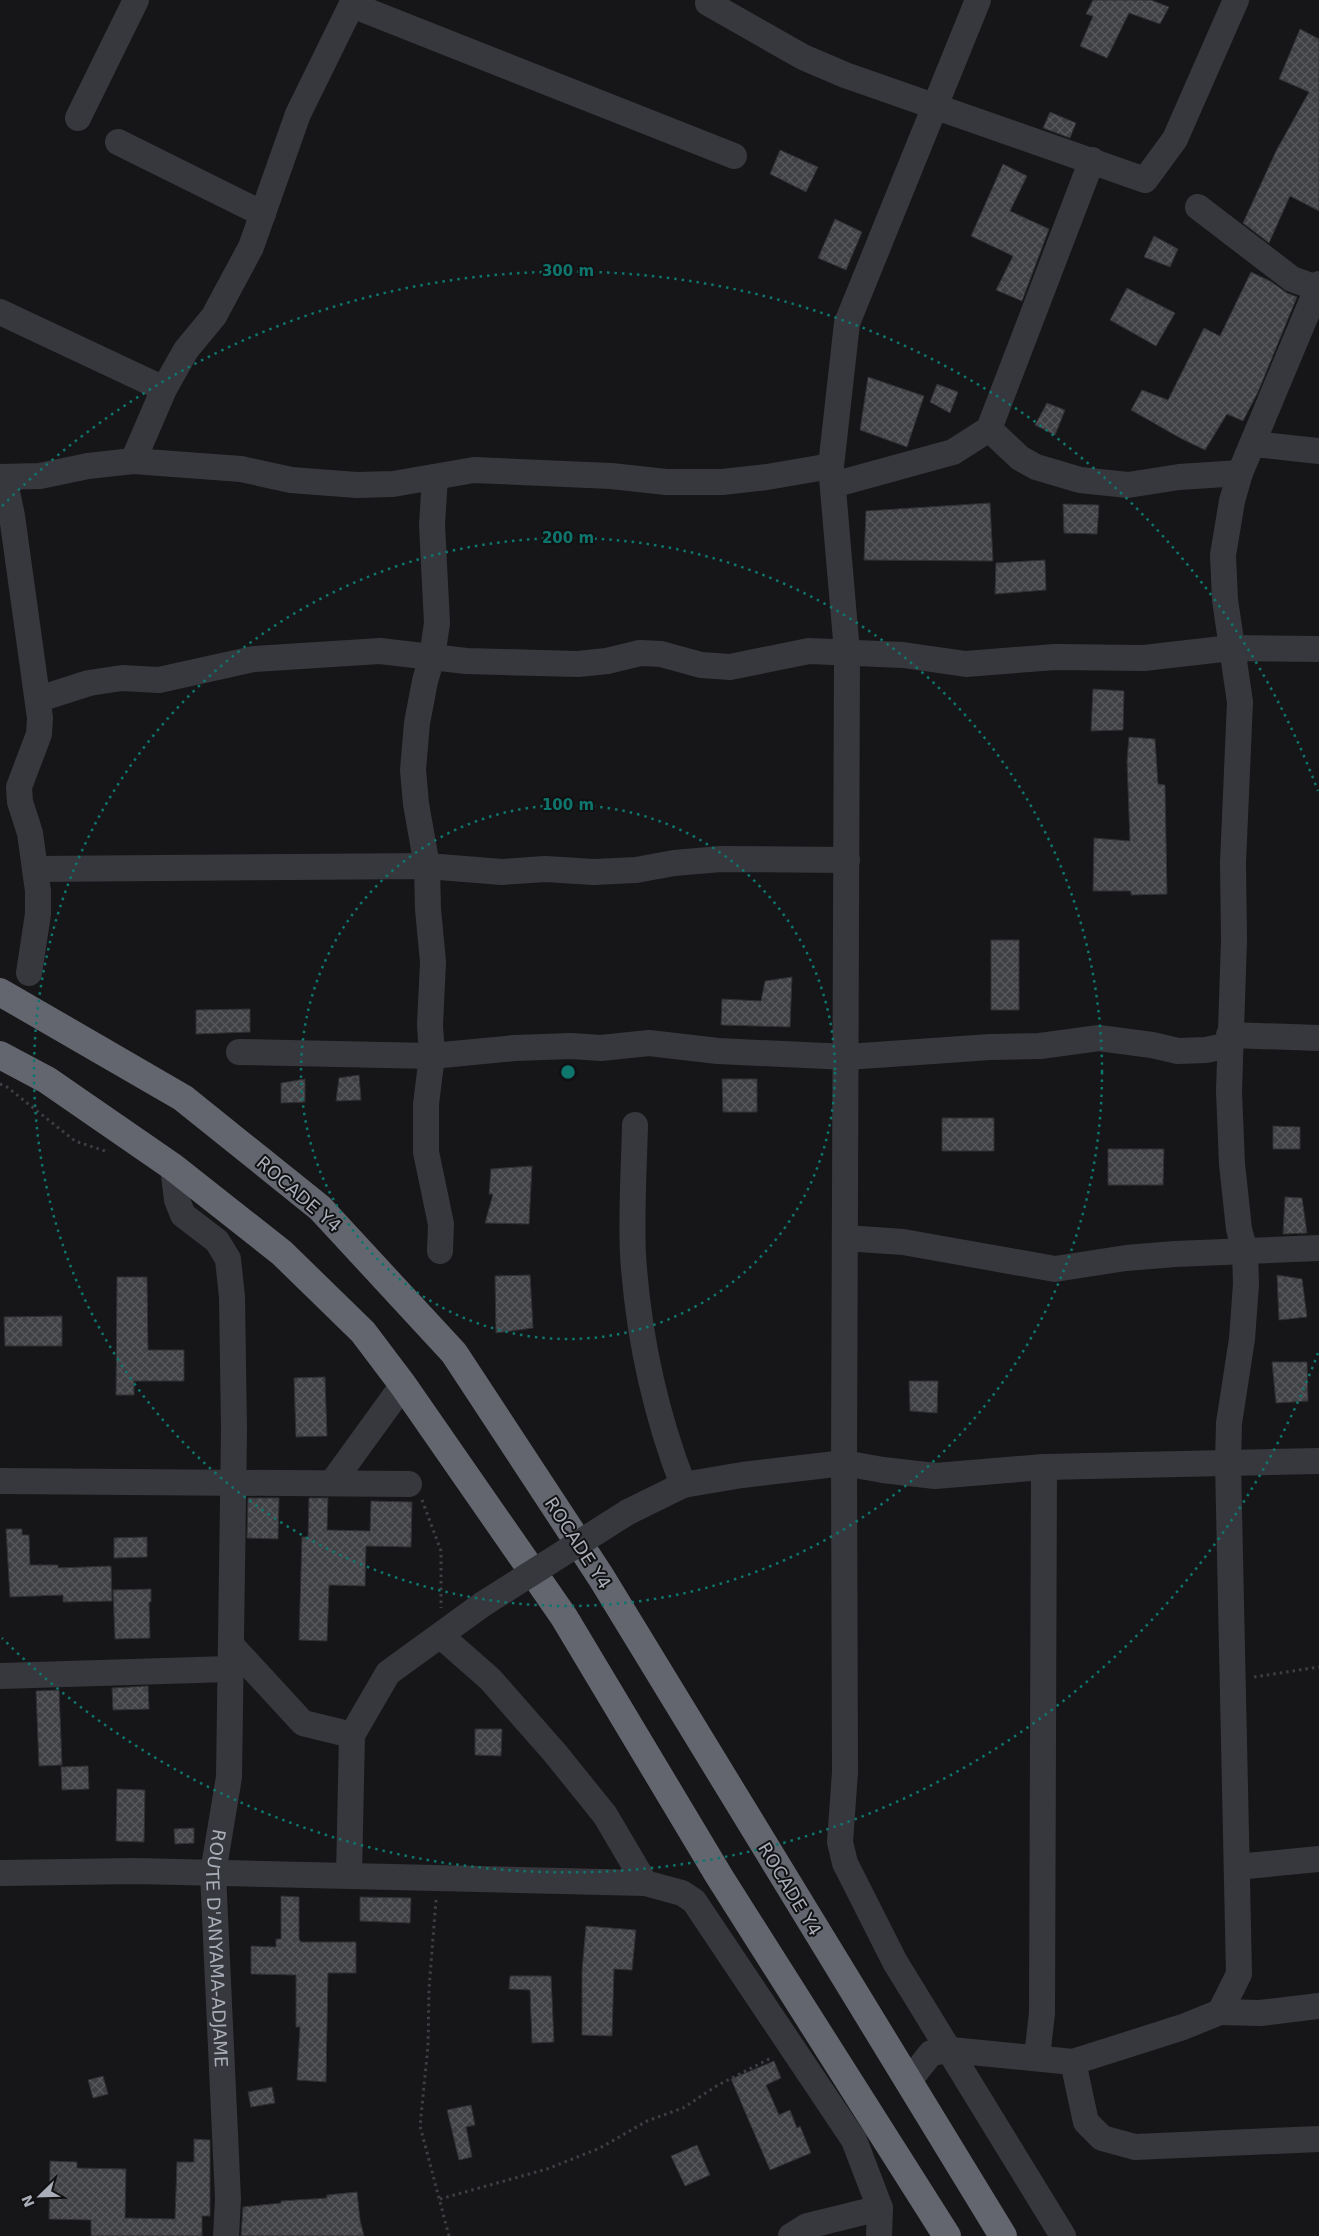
<svg xmlns="http://www.w3.org/2000/svg" width="1319" height="2236" font-family="'DejaVu Sans',sans-serif">
<style>
.building{fill:url(#building-cross-hatch);stroke:#303034}
.lines{fill:none;stroke-linecap:round;stroke-linejoin:round}
.path{stroke:#3d3f44;stroke-width:3;stroke-dasharray:2.5 4;stroke-linecap:butt}
.minor{stroke:#37383d;stroke-width:26}
.highway{stroke:#63666e;stroke-width:28}
.minor-bridge{stroke:#37383d;stroke-width:26}
.ring{fill:none;stroke:#0f766e;stroke-width:2.5;stroke-dasharray:2.5 5}
.labels{text-anchor:middle;dominant-baseline:central;stroke-width:4;stroke-linejoin:round;paint-order:stroke}
.street-label{font-size:18px;fill:#a8adb8;stroke:#111113}
.centre{fill:#0f766e;stroke:#111113;stroke-width:2.5}
.ring-label{font-size:15px;text-anchor:middle;font-weight:bold;fill:#0f766e;stroke:#111113;stroke-width:4;stroke-linejoin:round;paint-order:stroke}
</style>
<defs>
<pattern id="building-cross-hatch" width="8" height="8" patternUnits="userSpaceOnUse" patternTransform="scale(1.25)"><rect width="8" height="8" fill="#404145"/><path d="M0 0l8 8M0 8l8-8" fill="none" stroke="#595a5e"/></pattern>
</defs>
<rect width="100%" height="100%" fill="#161618"/>
<!-- building -->
<path class="building" d="M 1093,0 L 1151,0 L 1169,7 L 1160,24 L 1129,13 L 1107,58 L 1080,46 L 1093,16 L 1086,14 Z
M 1300,29 L 1319,39 L 1319,211 L 1290,196 L 1269,243 L 1243,223 L 1276,151 L 1309,92 L 1279,79 Z
M 1050,112 L 1076,123 L 1070,138 L 1043,128 Z
M 780,150 L 818,167 L 806,192 L 770,174 Z
M 1003,164 L 1027,176 L 1010,211 L 1049,229 L 1022,301 L 996,290 L 1013,256 L 971,236 Z
M 835,219 L 862,232 L 846,270 L 818,258 Z
M 1154,236 L 1178,249 L 1170,267 L 1144,257 Z
M 1251,272 L 1270,281 L 1287,293 L 1297,297 L 1258,392 L 1243,421 L 1227,414 L 1205,450 L 1180,438 L 1131,410 L 1142,390 L 1168,400 L 1204,328 L 1220,336 Z
M 1127,288 L 1175,313 L 1156,346 L 1110,320 Z
M 868,377 L 924,396 L 907,447 L 860,430 Z
M 937,384 L 958,392 L 950,413 L 930,402 Z
M 1047,403 L 1065,410 L 1055,435 L 1035,425 Z
M 990,503 L 993,561 L 864,560 L 866,511 Z
M 1063,504 L 1099,505 L 1097,534 L 1064,533 Z
M 1045,560 L 1046,590 L 995,594 L 996,563 Z
M 1093,689 L 1124,691 L 1123,730 L 1091,731 Z
M 1129,737 L 1155,739 L 1158,784 L 1165,785 L 1167,894 L 1131,895 L 1131,891 L 1093,891 L 1094,838 L 1130,841 L 1127,761 Z
M 991,940 L 1019,940 L 1019,1010 L 991,1010 Z
M 792,977 L 790,1027 L 721,1025 L 722,999 L 761,1001 L 765,981 Z
M 250,1009 L 250,1032 L 196,1034 L 196,1010 Z
M 359,1075 L 361,1100 L 336,1101 L 339,1078 Z
M 305,1079 L 305,1102 L 281,1103 L 281,1083 Z
M 722,1079 L 757,1079 L 757,1112 L 723,1112 Z
M 942,1118 L 994,1118 L 994,1151 L 942,1151 Z
M 1273,1126 L 1300,1127 L 1300,1149 L 1273,1149 Z
M 1108,1149 L 1164,1149 L 1163,1185 L 1108,1185 Z
M 532,1166 L 529,1224 L 485,1223 L 493,1194 L 489,1194 L 491,1169 Z
M 1285,1197 L 1302,1198 L 1307,1233 L 1283,1234 Z
M 530,1275 L 533,1328 L 496,1333 L 495,1276 Z
M 1277,1275 L 1302,1279 L 1307,1317 L 1279,1320 Z
M 117,1277 L 147,1277 L 148,1350 L 184,1350 L 184,1381 L 134,1381 L 134,1395 L 116,1395 Z
M 62,1316 L 62,1346 L 5,1346 L 4,1317 Z
M 1272,1362 L 1307,1362 L 1308,1401 L 1276,1403 Z
M 325,1377 L 327,1436 L 296,1437 L 294,1378 Z
M 909,1381 L 938,1381 L 937,1413 L 910,1411 Z
M 248,1498 L 279,1498 L 278,1539 L 247,1538 Z
M 309,1498 L 328,1498 L 327,1530 L 370,1531 L 371,1501 L 412,1502 L 411,1547 L 366,1546 L 365,1586 L 329,1585 L 327,1641 L 299,1640 L 302,1537 L 308,1537 Z
M 6,1529 L 22,1529 L 22,1535 L 29,1535 L 30,1565 L 58,1565 L 58,1568 L 111,1566 L 112,1601 L 63,1602 L 63,1595 L 10,1597 Z
M 147,1537 L 147,1557 L 114,1558 L 114,1538 Z
M 151,1589 L 151,1602 L 149,1602 L 150,1638 L 115,1639 L 113,1590 Z
M 148,1686 L 149,1709 L 113,1710 L 112,1688 Z
M 59,1690 L 62,1765 L 39,1766 L 36,1691 Z
M 475,1729 L 502,1729 L 501,1756 L 475,1755 Z
M 88,1766 L 89,1789 L 62,1790 L 61,1767 Z
M 117,1789 L 145,1790 L 144,1842 L 116,1841 Z
M 194,1828 L 194,1843 L 175,1844 L 174,1829 Z
M 281,1896 L 299,1897 L 299,1939 L 301,1942 L 356,1942 L 356,1973 L 328,1973 L 326,2082 L 297,2080 L 300,2027 L 296,2027 L 296,1975 L 251,1974 L 251,1946 L 276,1947 L 276,1939 L 281,1939 Z
M 360,1897 L 411,1898 L 410,1923 L 360,1921 Z
M 586,1926 L 636,1930 L 632,1970 L 614,1969 L 612,2036 L 582,2035 L 582,1970 Z
M 510,1976 L 551,1976 L 554,2042 L 532,2043 L 530,1990 L 509,1989 Z
M 774,2061 L 781,2078 L 766,2085 L 779,2115 L 790,2110 L 797,2128 L 800,2126 L 811,2153 L 770,2170 L 731,2079 Z
M 103,2076 L 108,2094 L 93,2098 L 88,2080 Z
M 272,2087 L 275,2103 L 251,2107 L 248,2092 Z
M 471,2105 L 475,2125 L 466,2127 L 472,2157 L 459,2160 L 447,2110 Z
M 194,2139 L 210,2140 L 210,2216 L 202,2216 L 202,2236 L 91,2236 L 91,2220 L 49,2219 L 50,2161 L 77,2162 L 77,2168 L 126,2169 L 125,2218 L 175,2219 L 177,2162 L 194,2162 Z
M 697,2145 L 710,2175 L 685,2186 L 671,2156 Z
M 357,2192 L 360,2220 L 364,2236 L 241,2236 L 243,2207 L 281,2203 L 281,2201 L 327,2198 L 327,2195 Z"/>
<g class="lines">
<!-- path -->
<path class="path" d="M 0,1084 L 7,1087 L 75,1141 L 105,1151 L 109,1150
M 422,1500 L 441,1551 L 441,1608
M 1254,1677 L 1319,1667
M 436,1900 L 429,1989 L 428,2046 L 420,2126 L 449,2236
M 440,2199 L 547,2169 L 600,2148 L 647,2121 L 683,2108 L 718,2085 L 773,2057"/>
<!-- minor -->
<g class="minor">
<path d="M 978,0 L 847,323 L 831,466 L 847,652 L 844,1463 L 845,1772 L 840,1842 L 845,1863 L 895,1962 L 1063,2236"/>
<path d="M 708,3 L 803,57 L 845,75 L 1145,180 L 1175,139 L 1236,0"/>
<path d="M 352,5 L 734,156"/>
<path d="M 78,118 L 136,0"/>
<path d="M 118,142 L 263,214"/>
<path d="M 1198,207 L 1292,279 L 1317,288"/>
<path d="M 0,312 L 164,389"/>
<path d="M 989,429 L 1020,458 L 1036,467 L 1080,480 L 1128,485 L 1179,477 L 1240,473"/>
<path d="M 1254,444 L 1319,451"/>
<path d="M 133,461 L 164,389 L 186,350 L 214,316 L 251,247 L 298,114 L 354,0"/>
<path d="M 0,477 L 40,476 L 88,466 L 133,461 L 241,469 L 291,480 L 357,485 L 393,484 L 474,470 L 611,476 L 666,482 L 722,482 L 767,477 L 831,466"/>
<path d="M 4,477 L 12,516 L 40,718 L 39,734 L 19,787 L 20,802 L 30,833 L 38,891 L 38,914 L 29,973"/>
<path d="M 435,477 L 432,525 L 437,623 L 432,657 L 425,681 L 417,723 L 413,770 L 416,804 L 427,866 L 428,909 L 433,962 L 430,1025 L 432,1056 L 426,1104 L 426,1152 L 441,1224 L 440,1251"/>
<path d="M 833,485 L 953,452 L 989,429 L 1092,160"/>
<path d="M 39,699 L 89,683 L 122,678 L 159,680 L 254,659 L 380,651 L 466,661 L 578,664 L 607,661 L 640,653 L 661,654 L 701,665 L 730,667 L 809,651 L 903,655 L 966,664 L 1055,657 L 1144,658 L 1231,648 L 1319,649"/>
<path d="M 35,869 L 427,866 L 502,872 L 545,869 L 594,872 L 636,870 L 674,863 L 721,859 L 847,860"/>
<path d="M 1229,1035 L 1319,1038"/>
<path d="M 239,1052 L 432,1056 L 515,1048 L 571,1046 L 601,1048 L 649,1043 L 718,1051 L 847,1057 L 990,1047 L 1040,1046 L 1099,1038 L 1152,1045 L 1178,1051 L 1206,1050 L 1229,1045"/>
<path d="M 635,1125 C 634,1168 631,1212 633,1255 C 638,1333 655,1412 683,1485"/>
<path id="s1" d="M 173,1167 L 177,1200 L 183,1215 L 217,1241 L 228,1259 L 232,1297 L 234,1430 L 229,1777 L 213,1873 L 228,2199 L 226,2236"/>
<path d="M 845,1238 L 903,1242 L 1055,1269 L 1126,1258 L 1175,1254 L 1319,1248"/>
<path d="M 0,1481 L 409,1484"/>
<path d="M 332,1483 L 403,1385"/>
<path d="M 628,1512 L 683,1485 L 742,1475 L 844,1463 L 883,1470 L 935,1476 L 1044,1467 L 1319,1461"/>
<path d="M 441,1636 L 490,1679 L 555,1753 L 605,1815 L 645,1883"/>
<path d="M 231,1645 L 303,1723 L 352,1735"/>
<path d="M 0,1676 L 230,1669"/>
<path d="M 1237,1867 L 1319,1859"/>
<path d="M 0,1873 L 135,1871 L 645,1883 L 682,1893 L 694,1901 L 854,2140 L 880,2208 L 879,2236"/>
<path d="M 349,1875 L 352,1735 L 388,1673 L 483,1604"/>
<path d="M 1220,2012 L 1260,2013 L 1319,2006"/>
<path d="M 1037,2057 L 1042,2013 L 1044,1467"/>
<path d="M 1073,2062 L 1086,2122 L 1102,2138 L 1135,2147 L 1319,2139"/>
<path d="M 908,2082 L 931,2053 L 951,2050 L 1073,2062 L 1183,2027 L 1220,2012 L 1239,1974 L 1228,1463 L 1229,1423 L 1242,1339 L 1246,1284 L 1245,1252 L 1239,1229 L 1232,1164 L 1229,1091 L 1234,940 L 1233,863 L 1240,702 L 1225,600 L 1223,555 L 1232,501 L 1240,473 L 1319,284"/>
<path d="M 791,2236 L 807,2226 L 880,2208"/>
</g>
<!-- highway -->
<path class="highway" d="M 0,992 L 183,1098 L 320,1208 L 454,1353 L 601,1577 L 1003,2236
M 0,1055 L 47,1080 L 173,1167 L 282,1253 L 363,1332 L 403,1385 L 564,1617 L 719,1876 L 947,2236"/>
<!-- minor-bridge -->
<path class="minor-bridge" d="M 483,1604 L 628,1512"/>
</g>
<!-- distance rings -->
<g class="ring">
<circle cx="568" cy="1072" r="267"/>
<circle cx="568" cy="1072" r="534"/>
<path d="M1318 1353A801 801 0 0 1 2 1638M2 506A801 801 0 0 1 1318 791"/>
</g>
<g class="labels">
<!-- street labels -->
<g class="street-label">
<text transform="translate(299 1194) rotate(41)">ROCADE Y4</text>
<text transform="translate(578 1543) rotate(57)">ROCADE Y4</text>
<text transform="translate(790 1889) rotate(59)">ROCADE Y4</text>
<text stroke="none"><textPath href="#s1" startOffset="804">ROUTE D'ANYAMA-ADJAME</textPath></text>
</g>
</g>
<circle cx="568" cy="1072" r="8" class="centre"/>
<g class="ring-label">
<text x="568" y="276">300 m</text>
<text x="568" y="543">200 m</text>
<text x="568" y="810">100 m</text>
</g>
<!-- north arrow -->
<g transform="translate(40 2196) rotate(247)" stroke="#111113" stroke-width="4" paint-order="stroke">
<path d="M0-4L9 19L0 12L-9 19Z" fill="#a8adb8"/>
<text y="-8" font-size="14" font-weight="bold" text-anchor="middle" fill="#a8adb8">N</text>
</g>
</svg>
